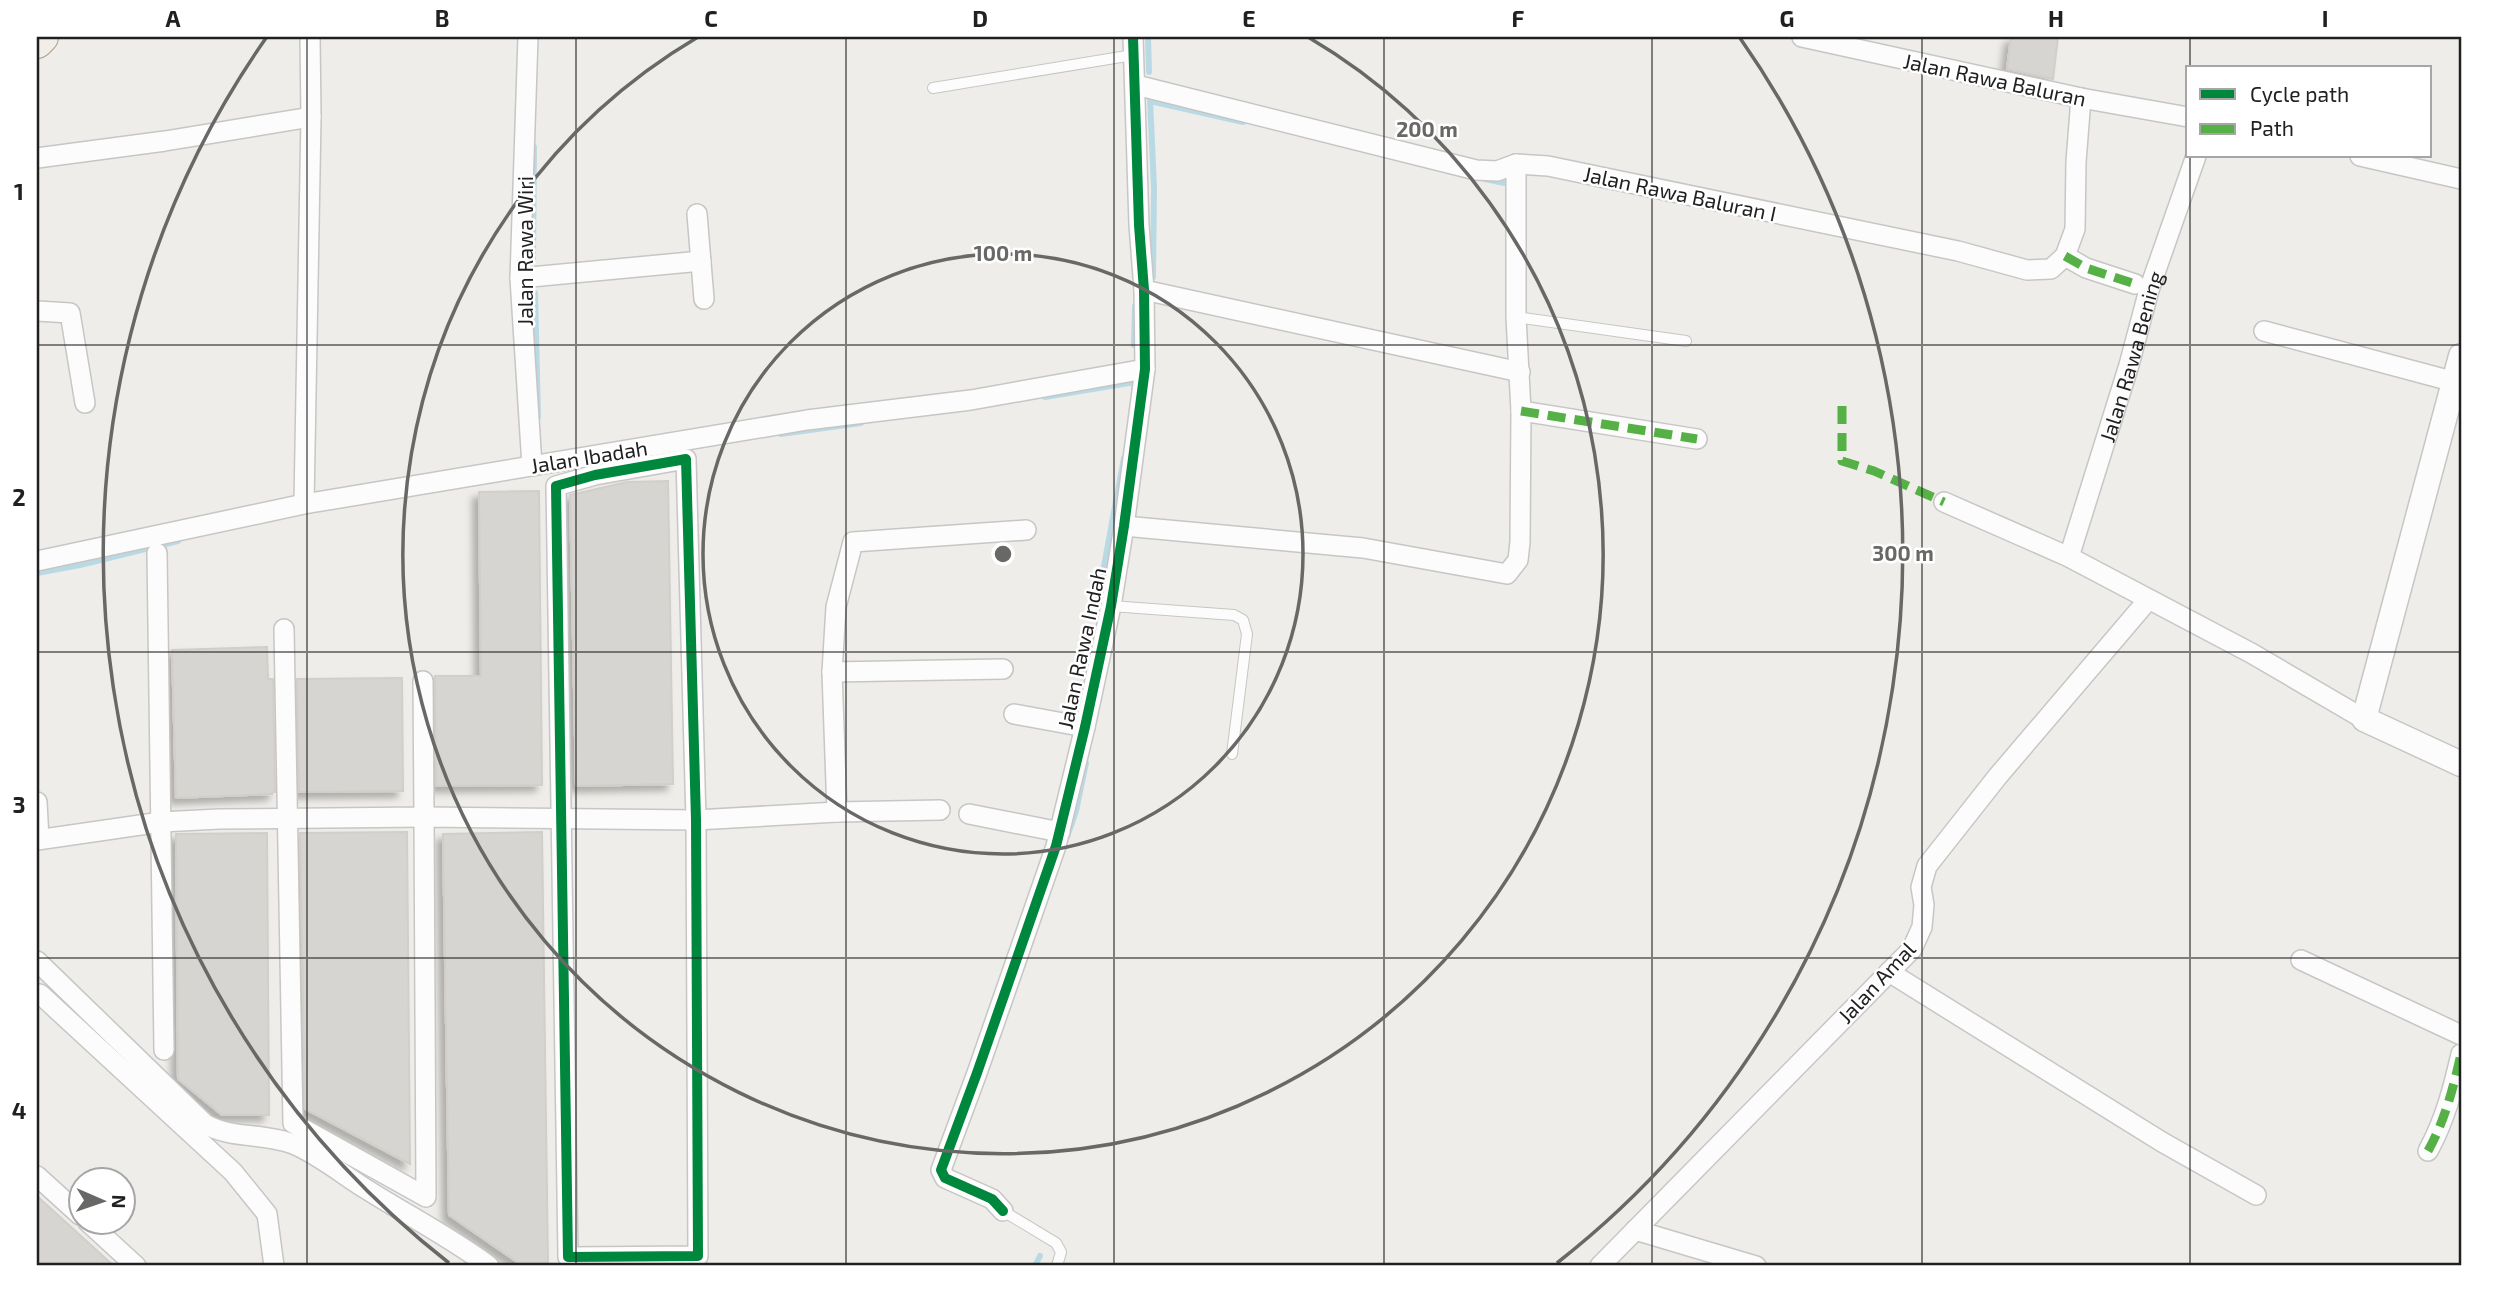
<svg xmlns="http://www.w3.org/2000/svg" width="2498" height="1303" font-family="'Exo 2',sans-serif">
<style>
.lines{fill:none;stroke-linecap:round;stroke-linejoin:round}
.stream{stroke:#b9dae5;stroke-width:6}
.building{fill:#d7d5d1;stroke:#d2cfca;stroke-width:2;filter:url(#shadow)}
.service-casing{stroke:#c7c6c5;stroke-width:12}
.minor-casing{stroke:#c7c6c5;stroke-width:22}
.tertiary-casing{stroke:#c7c6c5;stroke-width:27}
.primary-casing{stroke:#a69c85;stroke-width:34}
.service{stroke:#fdfcfc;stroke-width:10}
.minor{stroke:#fdfcfc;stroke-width:19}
.tertiary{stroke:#fdfcfc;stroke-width:24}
.primary{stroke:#f2ede6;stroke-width:32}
.quiet{stroke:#55b145;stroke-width:9;stroke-dasharray:18 9;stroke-linecap:butt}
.cycleway-casing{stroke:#fff;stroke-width:15}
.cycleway{stroke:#00873e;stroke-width:10}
.grid{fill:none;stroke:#202020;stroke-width:2;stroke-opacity:0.55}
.ring{fill:none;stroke:#686866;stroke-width:3.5}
.labels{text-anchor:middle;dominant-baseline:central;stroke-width:5;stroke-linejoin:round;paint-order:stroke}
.street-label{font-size:21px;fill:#202020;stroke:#fff}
.centre{fill:#686866;stroke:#fff;stroke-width:3.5}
.ring-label{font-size:21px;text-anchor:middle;font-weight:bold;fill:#686866;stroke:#fff;stroke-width:5;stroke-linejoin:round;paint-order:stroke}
.neatline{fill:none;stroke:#202020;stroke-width:2.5}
.grid-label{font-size:23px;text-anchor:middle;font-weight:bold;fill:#202020}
</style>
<defs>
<filter id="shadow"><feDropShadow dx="-6" dy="6" stdDeviation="3.5" flood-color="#0004"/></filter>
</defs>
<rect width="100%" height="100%" fill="#efede9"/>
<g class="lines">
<!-- stream -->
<path class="stream" d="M 1148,37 L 1149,72
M 1150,99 L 1154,188 L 1153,277
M 1150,101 L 1243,122
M 1485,179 L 1504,183
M 533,260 L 534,147
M 535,293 L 538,417
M 1134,345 L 1135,306
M 1045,397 L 1135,382 L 1134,389
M 781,434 L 861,423
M 37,573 L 80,565 L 178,541
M 1097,604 L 1124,458
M 1067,837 L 1076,811 L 1086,763
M 1035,1266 L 1040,1256"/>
</g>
<!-- building -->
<path class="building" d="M 2011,37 L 2058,37 L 2053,79 L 2007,69 Z
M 668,481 L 673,784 L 576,786 L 570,495 L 627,482 Z
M 539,491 L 542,785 L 436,786 L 435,676 L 481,676 L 479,492 Z
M 267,647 L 268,679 L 273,679 L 275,792 L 272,792 L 272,794 L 176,798 L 172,650 Z
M 402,678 L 403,791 L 299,792 L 297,679 Z
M 407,832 L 410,1164 L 305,1109 L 300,833 Z
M 542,832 L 548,1266 L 523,1266 L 449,1215 L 443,834 Z
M 267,833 L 269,1115 L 222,1115 L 178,1079 L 176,834 Z
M 37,1196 L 114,1266 L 37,1266 Z"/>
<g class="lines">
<defs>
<path id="service" d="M 933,88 L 1133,55
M 1516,317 L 1686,341
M 1111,606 L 1234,615 L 1243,620 L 1247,634 L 1232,754
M 1003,1211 L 1056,1243 L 1061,1252 L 1057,1266"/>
<g id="minor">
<path d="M 528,37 L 520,278 L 532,466"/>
<path d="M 1802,37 L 2081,98 L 2188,117"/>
<path d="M 1136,85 L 1476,170 L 1497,171 L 1516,164 L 1548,166 L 1958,251 L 2027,270 L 2051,269 L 2065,256 L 2075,229 L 2076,162 L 2081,98"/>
<path d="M 2360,156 L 2461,179"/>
<path d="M 37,158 L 165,141 L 311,117"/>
<path d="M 697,214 L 704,299"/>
<path d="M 2065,256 L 2086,268 L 2135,284"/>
<path d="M 520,278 L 701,261"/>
<path d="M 1144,290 L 1520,372"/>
<path d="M 37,311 L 70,313 L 85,403"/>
<path d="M 2264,331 L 2455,382"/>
<path d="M 1521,411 L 1697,439"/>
<path d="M 686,459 L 696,820 L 698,1256 L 568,1257 L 556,486 L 595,475 Z"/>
<path d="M 1944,502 L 2069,557 L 2251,653 L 2364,719"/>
<path d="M 304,504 L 311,117 L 310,37"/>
<path d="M 1124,526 L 1363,548 L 1507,574 L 1518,560 L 1520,542 L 1521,411 L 1516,317 L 1516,164"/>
<path d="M 157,553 L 164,1050"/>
<path id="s1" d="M 2069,557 L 2129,365 L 2149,290 L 2196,156"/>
<path d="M 37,561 L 304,504 L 807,420 L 971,400 L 1145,369"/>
<path d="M 284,629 L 293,1123 L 426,1197 L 424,817 L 696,820 L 837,812 L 940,810"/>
<path d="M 832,672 L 1003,669"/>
<path d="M 1014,714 L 1085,727"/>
<path d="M 37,802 L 39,839"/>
<path d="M 837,812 L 832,672 L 836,607 L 853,542 L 1026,530"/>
<path d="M 969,814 L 1060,832"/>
<path d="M 37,840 L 161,822 L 219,819 L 424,817 L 423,681"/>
<path d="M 2301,960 L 2461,1035"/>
<path d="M 37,961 L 205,1124 C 231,1139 265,1133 293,1144 C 316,1153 345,1176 366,1189 C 407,1215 450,1237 489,1266"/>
<path d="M 1889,972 L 2162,1142 L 2256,1195"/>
<path d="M 37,997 L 40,994 L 233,1172 L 267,1214 L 274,1266"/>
<path d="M 2428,1151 C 2445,1120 2453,1089 2461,1054"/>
<path d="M 37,1176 L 80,1215"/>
<path d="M 1003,1211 L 992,1199 L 945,1178 L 941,1170 L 977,1073 L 1056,846 L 1085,727 L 1111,606 L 1124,526 L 1145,369 L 1144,290 L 1139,225 L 1133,37"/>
<path d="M 88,1222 L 136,1266"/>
<path d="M 1635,1230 L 1756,1266"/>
<path d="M 1600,1266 L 1912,949 L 1922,927 L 1924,905 L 1921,887 L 1927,866 L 1998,776 L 2148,600"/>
</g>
<path id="tertiary" d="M 2461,356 L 2364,719 L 2461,764"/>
<path id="primary" d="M 37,42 L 42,37"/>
</defs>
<!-- service casing -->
<use href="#service" class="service-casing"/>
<!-- minor casing -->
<use href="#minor" class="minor-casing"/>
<!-- tertiary casing -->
<use href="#tertiary" class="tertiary-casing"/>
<!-- primary casing -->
<use href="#primary" class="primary-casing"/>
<!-- service -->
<use href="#service" class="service"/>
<!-- minor -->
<use href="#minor" class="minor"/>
<!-- tertiary -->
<use href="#tertiary" class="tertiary"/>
<!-- primary -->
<use href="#primary" class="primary"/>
<!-- quiet -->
<path class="quiet" d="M 2065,256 L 2086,268 L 2135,284
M 1842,406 L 1842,461 L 1874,471 L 1944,502
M 1521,411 L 1697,439
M 2428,1151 C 2445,1120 2453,1089 2461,1054"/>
<defs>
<path id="cycleway" d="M 686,459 L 696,820 L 698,1256 L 568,1257 L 556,486 L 595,475 Z
M 1003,1211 L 992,1199 L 945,1178 L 941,1170 L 977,1073 L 1056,846 L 1085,727 L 1111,606 L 1124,526 L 1145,369 L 1144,290 L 1139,225 L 1133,37"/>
</defs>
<!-- cycleway casing -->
<use href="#cycleway" class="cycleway-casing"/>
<!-- cycleway -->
<use href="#cycleway" class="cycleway"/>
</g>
<!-- grid -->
<path class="grid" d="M 307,37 L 307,1266M 576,37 L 576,1266M 846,37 L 846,1266M 1114,37 L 1114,1266M 1384,37 L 1384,1266M 1652,37 L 1652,1266M 1922,37 L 1922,1266M 2190,37 L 2190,68M 2190,156 L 2190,1266M 37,345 L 2461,345M 37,652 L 2461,652M 37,958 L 2461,958"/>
<!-- distance rings -->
<g class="ring">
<circle cx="1003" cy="554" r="300"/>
<path d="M1308 37A600 600 0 1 1 698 37"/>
<path d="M449 1263A900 900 0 0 1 266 38M1740 38A900 900 0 0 1 1557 1263"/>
</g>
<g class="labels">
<!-- street labels -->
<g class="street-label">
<text transform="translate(1995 79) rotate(12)">Jalan Rawa Baluran</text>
<text transform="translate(1680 193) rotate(12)">Jalan Rawa Baluran I</text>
<text transform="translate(524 251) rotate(-90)">Jalan Rawa Wiri</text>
<text stroke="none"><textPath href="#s1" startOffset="210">Jalan Rawa Bening</textPath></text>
<text transform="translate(589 456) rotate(-9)">Jalan Ibadah</text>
<text transform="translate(1081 648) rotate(-78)">Jalan Rawa Indah</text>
<text transform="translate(1876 982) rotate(-47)">Jalan Amal</text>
</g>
</g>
<circle cx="1003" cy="554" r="10" class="centre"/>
<g class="ring-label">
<text x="1427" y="137">200 m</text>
<text x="1003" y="261">100 m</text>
<text x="1903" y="561">300 m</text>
</g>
<!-- border -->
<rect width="2498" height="1303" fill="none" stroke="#ffffff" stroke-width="77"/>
<!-- legend -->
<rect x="2186" y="66" width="245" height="91" fill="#ffffff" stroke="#a6a6a6" stroke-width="2"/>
<rect x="2200" y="89" width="35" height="10" fill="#00873e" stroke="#a6a6a6" stroke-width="2"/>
<text x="2250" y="102" font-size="21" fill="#202020">Cycle path</text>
<rect x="2200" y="124" width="35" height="10" fill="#55b145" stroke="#a6a6a6" stroke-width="2"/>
<text x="2250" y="136" font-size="21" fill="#202020">Path</text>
<!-- north arrow -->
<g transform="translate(102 1201) rotate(92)"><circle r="33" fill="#ffffff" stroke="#a6a6a6" stroke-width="2"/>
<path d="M0-5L12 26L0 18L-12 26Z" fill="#686866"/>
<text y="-10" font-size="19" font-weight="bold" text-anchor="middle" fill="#202020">N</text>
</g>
<rect x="38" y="38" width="2422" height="1226" class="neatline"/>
<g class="grid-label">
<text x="173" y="27">A</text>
<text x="442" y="27">B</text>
<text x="711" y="27">C</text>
<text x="980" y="27">D</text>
<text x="1249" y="27">E</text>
<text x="1518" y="27">F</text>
<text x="1787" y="27">G</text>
<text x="2056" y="27">H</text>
<text x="2325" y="27">I</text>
<text x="19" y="200">1</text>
<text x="19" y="506">2</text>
<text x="19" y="813">3</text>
<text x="19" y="1119">4</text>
</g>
</svg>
